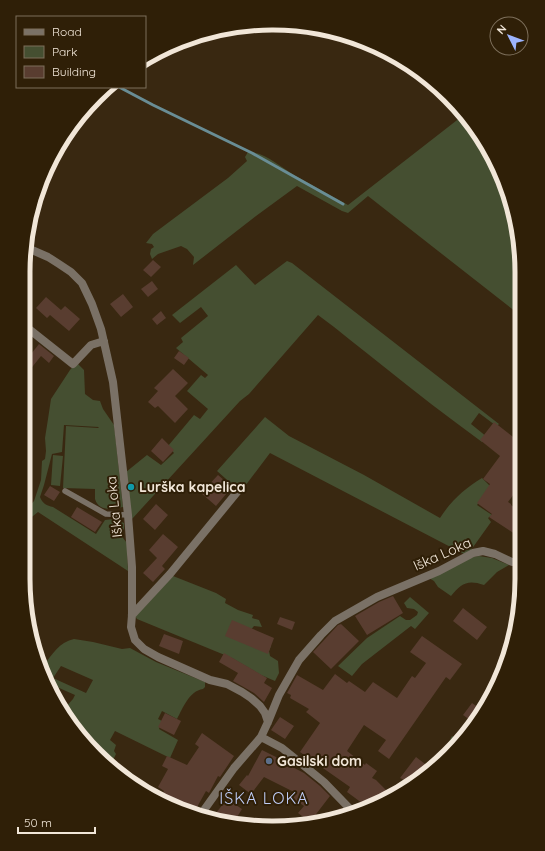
<svg xmlns="http://www.w3.org/2000/svg" width="545" height="851" font-family="Quicksand,sans-serif">
<style>
.green{fill:#454f31;fill-rule:evenodd}
.lines{fill:none;stroke-linecap:round;stroke-linejoin:round}
.stream{stroke:#698d95;stroke-width:3}
.building{fill:#593d30}
.service{stroke:#7a7166;stroke-width:5.5}
.minor{stroke:#7a7166;stroke-width:8}
.culture-dot{fill:#0f9aa8;stroke:#2f1f07;stroke-width:1.5}
.service-dot{fill:#5c6f8a;stroke:#2f1f07;stroke-width:1.5}
.labels{text-anchor:middle;dominant-baseline:central;stroke-width:4;stroke-linejoin:round;paint-order:stroke}
.poi-label{font-size:14px;font-weight:bold;fill:#f1e6d8;stroke:#2f1f07;text-anchor:start}
.street-label{font-size:14px;fill:#f1e6d8;stroke:#2f1f07}
.quarter-label{font-size:16px;letter-spacing:1px;fill:#beccf6;stroke:#2f1f07}
.rim{fill:none;stroke:#f1e6d8;stroke-width:5}
</style>
<rect width="100%" height="100%" fill="#392811"/>
<!-- green -->
<path class="green" d="M 461,117 L 489,148 L 509,193 L 521,256 L 521,316 L 368,196 L 348,213 L 342,211 L 297,186 L 256,216 L 193,265 L 194,257 L 187,249 L 181,246 L 158,254 L 152,259 L 150,254 L 151,249 L 154,247 L 152,244 L 146,243 L 153,234 L 228,178 L 247,161 L 245,157 L 248,152 C 265,152 280,167 294,175 C 312,185 330,195 348,205 Z
M 287,261 L 292,263 L 499,424 L 497,426 L 495,425 L 479,413 L 471,424 L 487,437 L 482,442 C 448,417 415,392 383,366 C 361,349 340,331 318,315 L 249,394 L 240,401 L 132,519 L 126,472 L 147,455 L 161,465 L 174,453 L 168,446 L 194,415 L 200,419 L 208,409 L 187,391 L 201,375 L 205,378 L 208,375 L 176,348 L 183,342 L 181,338 L 208,316 L 201,307 L 180,323 L 172,315 L 236,265 L 255,285 Z
M 78,364 L 84,370 L 85,394 L 93,400 L 100,401 L 103,409 L 114,425 L 123,507 C 112,509 99,512 95,499 C 95,496 95,492 95,489 L 63,488 L 66,426 L 98,428 L 99,427 L 64,425 L 62,452 L 52,454 L 44,485 L 40,497 C 42,503 47,506 53,507 L 96,534 L 105,520 L 114,519 L 124,523 L 124,529 L 122,532 L 123,538 L 127,543 L 128,571 L 38,512 L 23,524 L 23,514 L 34,501 L 41,480 L 42,461 L 45,459 L 46,451 L 45,438 L 48,419 L 51,399 L 70,370 L 74,365 Z
M 265,417 L 289,436 L 364,475 L 440,518 C 450,502 465,488 482,478 L 491,487 L 477,505 L 492,515 L 488,518 L 491,522 L 471,550 L 464,554 L 270,453 L 242,490 L 234,486 L 217,471 Z
M 53,455 L 63,456 L 60,486 L 51,485 Z
M 479,556 L 492,558 L 509,565 L 497,572 L 484,585 C 467,579 461,584 451,596 L 438,587 L 434,581 L 429,578 L 469,558 Z
M 173,576 L 216,593 L 226,599 L 225,603 L 238,610 L 253,615 L 252,618 L 259,620 L 262,627 L 254,626 L 250,631 L 249,635 L 271,646 L 269,651 L 270,656 L 278,661 L 279,673 L 275,681 L 261,675 L 232,658 L 137,619 L 135,616 L 147,604 Z
M 410,597 L 429,613 L 415,629 L 411,626 L 362,664 L 352,676 L 338,666 L 367,638 L 400,616 L 406,620 L 410,620 L 417,615 L 418,612 L 414,609 L 407,608 L 404,603 Z
M 74,639 L 93,642 L 122,649 L 130,648 L 156,662 L 205,682 L 205,687 L 203,689 C 189,691 183,708 177,719 L 162,711 L 158,719 L 162,721 L 159,729 L 178,740 L 170,758 L 115,731 L 110,740 L 116,745 L 114,751 L 116,754 L 113,760 L 112,767 L 88,741 L 90,740 L 91,737 L 77,730 L 65,717 L 61,709 L 63,710 L 73,699 L 75,695 L 48,683 L 41,669 C 48,660 57,645 68,641 C 69,640 72,640 74,639 ZM 61,666 L 93,680 L 86,693 L 53,678 Z
M 452,736 L 460,741 L 442,757 L 441,756 Z"/>
<g class="lines">
<!-- stream -->
<path class="stream" d="M 119,87 L 153,105 L 252,153 L 343,204"/>
</g>
<!-- building -->
<path class="building" d="M 153,260 L 161,267 L 151,277 L 143,270 Z
M 152,281 L 158,289 L 148,297 L 141,289 Z
M 123,294 L 133,307 L 121,317 L 110,304 Z
M 46,297 L 61,310 L 65,306 L 80,319 L 69,331 L 50,315 L 47,318 L 36,308 Z
M 161,311 L 166,318 L 157,325 L 152,319 Z
M 39,344 L 54,356 L 49,363 L 41,356 L 29,371 L 24,367 L 24,348 L 31,354 Z
M 179,351 L 189,358 L 184,365 L 174,358 Z
M 173,369 L 188,383 L 175,396 L 188,409 L 175,423 L 158,406 L 155,408 L 148,402 L 158,391 L 154,388 Z
M 494,422 L 521,443 L 520,486 L 508,502 L 511,504 L 511,505 L 520,512 L 520,528 L 515,534 L 489,517 L 492,514 L 477,503 L 490,484 L 483,479 L 500,456 L 480,440 Z
M 162,438 L 174,450 L 163,462 L 151,451 Z
M 218,475 L 232,487 L 216,506 L 201,493 Z
M 50,486 L 60,492 L 54,501 L 44,495 Z
M 156,504 L 168,515 L 155,530 L 143,519 Z
M 77,507 L 102,522 L 95,532 L 71,517 Z
M 163,534 L 178,547 L 162,566 L 165,569 L 153,582 L 143,573 L 157,558 L 149,550 Z
M 393,596 L 403,613 L 367,635 L 355,616 L 379,602 Z
M 463,608 L 487,627 L 477,640 L 453,621 Z
M 280,617 L 295,622 L 292,630 L 277,624 Z
M 232,620 L 274,638 L 268,654 L 225,636 Z
M 341,624 L 359,641 L 331,669 L 313,652 L 325,639 L 338,625 Z
M 164,634 L 183,641 L 179,654 L 159,646 Z
M 422,636 L 462,664 L 450,680 L 446,677 L 389,759 L 378,751 L 386,740 L 364,725 L 347,751 L 365,765 L 366,763 L 377,771 L 372,778 L 376,780 L 391,795 L 366,806 L 347,792 L 350,787 L 300,752 L 320,723 L 306,712 L 309,709 L 290,698 L 291,695 L 287,693 L 297,675 L 323,690 L 335,674 L 347,683 L 349,681 L 365,692 L 373,682 L 397,698 L 412,676 L 415,678 L 426,663 L 410,652 Z
M 224,653 L 267,678 L 264,683 L 272,688 L 264,702 L 254,693 L 233,681 L 238,673 L 219,662 Z
M 472,703 L 482,710 L 474,723 L 463,715 Z
M 165,713 L 181,721 L 174,735 L 158,727 Z
M 280,717 L 294,726 L 285,739 L 271,730 Z
M 202,733 L 234,756 L 220,777 L 218,776 L 209,793 L 206,791 L 196,809 L 191,806 L 188,812 L 161,798 L 164,791 L 158,787 L 168,769 L 162,766 L 167,756 L 187,765 L 199,747 L 195,744 Z
M 262,750 L 282,760 L 281,761 L 304,773 L 320,786 L 330,796 L 310,822 L 298,813 L 304,806 L 291,797 L 294,792 L 264,777 L 251,794 L 239,785 L 247,775 L 248,776 Z
M 416,757 L 429,767 L 425,773 L 411,786 L 394,794 L 404,780 L 400,778 Z
M 227,799 L 242,809 L 234,822 L 226,820 L 216,813 Z
M 340,808 L 347,815 L 337,819 L 327,821 Z"/>
<g class="lines">
<!-- service -->
<path class="service" d="M 65,491 L 106,514 L 128,515"/>
<!-- minor -->
<path class="minor" d="M 25,247 L 48,257 L 59,264 L 71,272 L 82,283 L 92,304 L 101,329 L 113,382 L 128,515 L 132,567 L 132,615 L 131,627 L 135,640 L 144,649 L 158,657 L 210,680 L 227,684 L 242,692 L 251,698 L 260,706 L 265,713 L 268,722
M 25,326 L 73,364 L 91,345 L 104,341
M 132,615 L 170,574 L 238,491
M 261,737 L 268,722 L 279,695 L 299,660 L 321,635 L 335,621 L 377,597 L 439,571 L 473,553 L 483,551 L 495,554 L 512,562 L 520,562
M 199,816 L 204,810 L 234,768 L 261,737 L 282,748 L 324,782 L 353,812"/>
</g>
<!-- markers -->
<circle class="culture-dot" cx="131" cy="487" r="4"/>
<circle class="service-dot" cx="269" cy="761" r="4"/>
<g class="labels">
<!-- poi labels -->
<g class="poi-label">
<text x="139" y="487">Lurška kapelica</text>
<text x="277" y="761">Gasilski dom</text>
</g>
<!-- street labels -->
<g class="street-label">
<text transform="translate(114 507) rotate(-96)">Iška Loka</text>
<text transform="translate(442 554) rotate(-24)">Iška Loka</text>
</g>
<!-- quarter labels -->
<g class="quarter-label">
<text x="264" y="798">IŠKA LOKA</text>
</g>
</g>
<!-- crop -->
<path d="M0 0H545V851H0ZM272 30H273A242 242 0 0 1 515 272V579A242 242 0 0 1 273 821H272A242 242 0 0 1 30 579V272A242 242 0 0 1 272 30Z" fill="#2f1f07" fill-rule="evenodd"/>
<path class="rim" d="M272 30H273A242 242 0 0 1 515 272V579A242 242 0 0 1 273 821H272A242 242 0 0 1 30 579V272A242 242 0 0 1 272 30Z"/>
<!-- legend -->
<rect x="16" y="16" width="130" height="72" fill="#2f1f07" stroke="#7d6f5b"/>
<rect x="24" y="29" width="20" height="6" fill="#7a7166" stroke="#7d6f5b"/>
<text x="52" y="36" font-size="12" fill="#f1e6d8">Road</text>
<rect x="24" y="46" width="20" height="12" fill="#454f31" stroke="#7d6f5b"/>
<text x="52" y="56" font-size="12" fill="#f1e6d8">Park</text>
<rect x="24" y="66" width="20" height="12" fill="#593d30" stroke="#7d6f5b"/>
<text x="52" y="76" font-size="12" fill="#f1e6d8">Building</text>
<!-- north arrow -->
<g transform="translate(509 36) rotate(312)"><circle r="19" fill="#2f1f07" stroke="#7d6f5b"/>
<path d="M0-3L7 15L0 10L-7 15Z" fill="#9db4fd"/>
<text y="-6" font-size="11" font-weight="bold" text-anchor="middle" fill="#f1e6d8">N</text>
</g>
<!-- scale -->
<path d="M18 827v6h77v-6" fill="none" stroke="#f1e6d8" stroke-width="2"/>
<text x="24" y="827" font-size="12" fill="#f1e6d8" stroke="#2f1f07" stroke-width="3" paint-order="stroke">50 m</text>
</svg>
